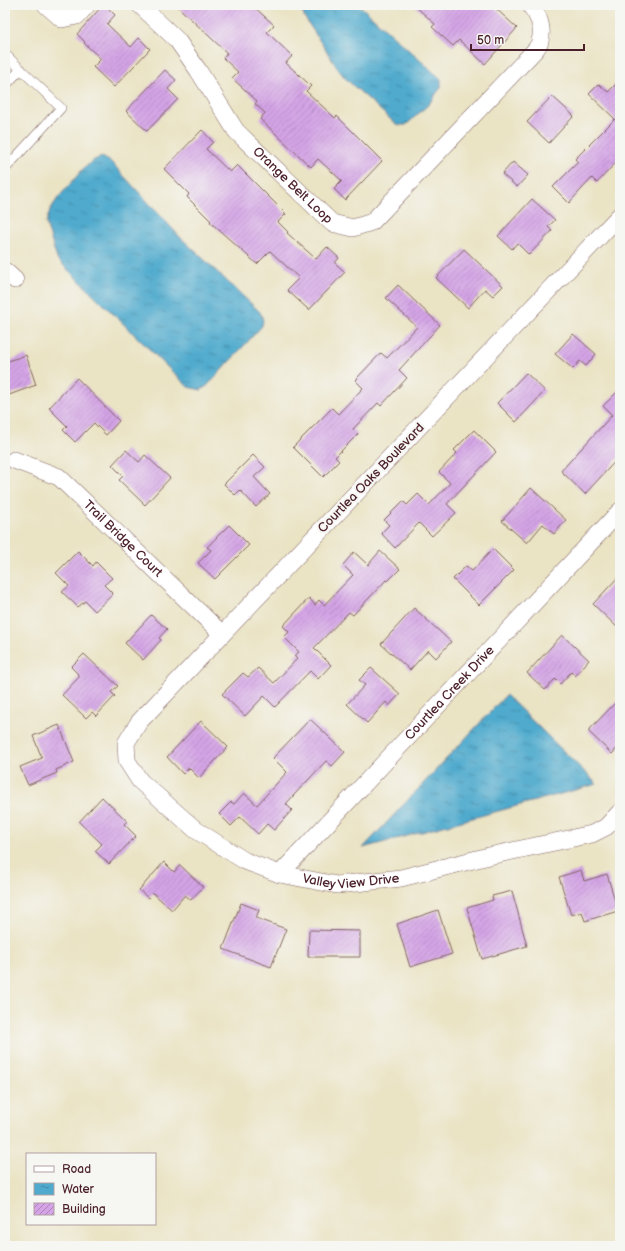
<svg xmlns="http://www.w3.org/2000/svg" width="625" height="1251" font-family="'Balsamiq Sans',sans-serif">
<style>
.water{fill:url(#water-ripples);stroke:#4c647c}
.building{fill:url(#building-hatch)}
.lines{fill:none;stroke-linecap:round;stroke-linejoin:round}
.service-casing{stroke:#826461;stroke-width:10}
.minor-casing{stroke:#826461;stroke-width:18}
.service{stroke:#fff;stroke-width:9}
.minor{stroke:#fff;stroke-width:17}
.labels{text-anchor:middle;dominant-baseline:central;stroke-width:4;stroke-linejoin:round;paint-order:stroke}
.street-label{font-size:13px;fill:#4a1f2b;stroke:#f6f6f2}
</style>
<defs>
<pattern id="water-ripples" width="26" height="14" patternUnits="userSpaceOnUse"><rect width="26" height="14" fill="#4faacd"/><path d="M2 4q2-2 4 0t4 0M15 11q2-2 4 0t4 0" fill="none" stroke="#448aa7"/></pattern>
<pattern id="building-hatch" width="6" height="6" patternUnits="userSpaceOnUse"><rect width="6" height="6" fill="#d4a4e6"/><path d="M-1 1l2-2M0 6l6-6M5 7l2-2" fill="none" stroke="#ae85bb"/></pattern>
</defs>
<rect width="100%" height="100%" fill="#f6f6f2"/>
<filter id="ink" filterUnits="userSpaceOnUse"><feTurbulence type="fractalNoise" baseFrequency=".025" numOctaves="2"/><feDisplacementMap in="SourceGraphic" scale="8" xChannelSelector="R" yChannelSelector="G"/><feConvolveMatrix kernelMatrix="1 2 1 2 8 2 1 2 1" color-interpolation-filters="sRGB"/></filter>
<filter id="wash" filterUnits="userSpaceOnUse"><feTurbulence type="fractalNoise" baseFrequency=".012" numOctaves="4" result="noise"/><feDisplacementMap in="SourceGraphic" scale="16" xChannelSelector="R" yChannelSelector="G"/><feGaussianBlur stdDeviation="0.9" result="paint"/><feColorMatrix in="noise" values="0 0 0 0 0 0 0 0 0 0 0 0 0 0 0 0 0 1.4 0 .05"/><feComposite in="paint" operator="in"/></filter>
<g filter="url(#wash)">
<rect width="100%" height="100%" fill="#eae3c4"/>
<!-- water -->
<path class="water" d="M 299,5 L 359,5 L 432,71 L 441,79 L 441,87 L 429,104 L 406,125 L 397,125 L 346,79 L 338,69 L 305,18 Z
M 102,157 L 111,162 L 180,237 L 260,312 L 263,320 L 262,326 L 207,386 L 201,390 L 188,387 L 57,259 L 46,223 L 50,210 L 58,198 L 83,169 L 94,160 Z
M 506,695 L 597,784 L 363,848 Z"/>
<g id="blocks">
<!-- building -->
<path class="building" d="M 103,5 L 105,5 L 115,15 L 107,24 L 131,47 L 139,38 L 150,49 L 114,87 L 93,67 L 101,59 L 84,43 L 85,42 L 77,34 Z
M 176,5 L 252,5 L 274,25 L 267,32 L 292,56 L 286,63 L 311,86 L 306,91 L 335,118 L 337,116 L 382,161 L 345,200 L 334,189 L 342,181 L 318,159 L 311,167 L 260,119 L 265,113 L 255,104 L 257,101 L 232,78 L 238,72 L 223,58 L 227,53 Z
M 414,5 L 492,5 L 517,28 L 485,64 L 459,40 L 453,46 L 432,27 L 435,24 Z
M 165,70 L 176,80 L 168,89 L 178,99 L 147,131 L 126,111 Z
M 620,80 L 620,158 L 597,183 L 592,178 L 569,203 L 553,187 L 578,162 L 575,159 L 615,119 L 589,94 L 599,84 L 608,92 Z
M 552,96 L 574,116 L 549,143 L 527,122 Z
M 202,130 L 213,142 L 206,149 L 230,172 L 237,165 L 286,214 L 278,222 L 288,232 L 287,233 L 316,259 L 327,247 L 339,258 L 335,263 L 345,272 L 309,310 L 287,290 L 299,278 L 270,251 L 257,264 L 210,222 L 211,221 L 187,197 L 189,194 L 164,169 Z
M 513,162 L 528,175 L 517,187 L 502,174 Z
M 532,199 L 555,220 L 548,227 L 552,231 L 529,255 L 517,243 L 512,249 L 498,236 Z
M 464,249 L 503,286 L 493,296 L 485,289 L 468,308 L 436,278 Z
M 398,285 L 440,325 L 399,370 L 407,378 L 381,406 L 378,403 L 353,429 L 358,434 L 335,457 L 339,461 L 323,477 L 293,447 L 332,408 L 338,414 L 363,388 L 355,380 L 381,353 L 387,358 L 417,327 L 386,298 Z
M 573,334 L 596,354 L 586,366 L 580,361 L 573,369 L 555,354 Z
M 26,355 L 36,385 L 9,395 L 5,384 L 5,362 Z
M 526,373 L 545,391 L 516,422 L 497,403 Z
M 77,378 L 119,421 L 106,435 L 94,423 L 75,442 L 63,430 L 67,426 L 49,408 Z
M 620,389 L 620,456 L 585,494 L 561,471 L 612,415 L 603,406 Z
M 474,430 L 496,452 L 447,504 L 456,513 L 432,536 L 419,523 L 395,548 L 381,533 L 389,525 L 384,520 L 403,501 L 407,505 L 418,494 L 429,505 L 450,483 L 439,472 L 457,453 L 454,450 Z
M 126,450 L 139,462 L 145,455 L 170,478 L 145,505 L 119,480 L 123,476 L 112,465 Z
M 253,455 L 265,467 L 254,477 L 270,494 L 256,507 L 240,490 L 235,495 L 224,484 Z
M 531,488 L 566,520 L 554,534 L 543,524 L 527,543 L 502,521 Z
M 229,525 L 249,545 L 215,579 L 198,563 L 211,550 L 207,547 Z
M 493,549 L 514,570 L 479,605 L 453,579 L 466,566 L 472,571 Z
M 78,551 L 93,566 L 96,562 L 112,578 L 104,585 L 113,594 L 95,611 L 85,601 L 78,607 L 62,592 L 69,586 L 56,573 Z
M 380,551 L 400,569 L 388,581 L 386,580 L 353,615 L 349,612 L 314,648 L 331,665 L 318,679 L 310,671 L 275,707 L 264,696 L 245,716 L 222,694 L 243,673 L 248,677 L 258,668 L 274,683 L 297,659 L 294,656 L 299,652 L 284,637 L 289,632 L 283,626 L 309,598 L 315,605 L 319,600 L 324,605 L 353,575 L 343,565 L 354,552 L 368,565 Z
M 620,575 L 620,630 L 593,604 Z
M 414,608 L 451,642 L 436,658 L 428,650 L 410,670 L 381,644 Z
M 151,615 L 167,629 L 159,638 L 161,640 L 143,660 L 125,643 Z
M 562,635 L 589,660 L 575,676 L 571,672 L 560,684 L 555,679 L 545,690 L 527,673 Z
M 84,654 L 118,686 L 111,692 L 115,696 L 96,716 L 92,712 L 86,718 L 62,695 L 80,676 L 71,667 Z
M 371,668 L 400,694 L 389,706 L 386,702 L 367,723 L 347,704 L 365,685 L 359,680 Z
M 620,698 L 620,745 L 612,754 L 588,731 Z
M 310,719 L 345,752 L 332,766 L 326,761 L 294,795 L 286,804 L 292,810 L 274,830 L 267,824 L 258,834 L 240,817 L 231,826 L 219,814 L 231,802 L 234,804 L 244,793 L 257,805 L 287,772 L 273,758 Z
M 201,721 L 228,747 L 199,778 L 189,768 L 183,774 L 167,757 Z
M 59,725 L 74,762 L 56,770 L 57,773 L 28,785 L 20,767 L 42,758 L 33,736 Z
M 102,797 L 127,821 L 124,824 L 136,836 L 109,864 L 95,851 L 102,844 L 79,822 Z
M 164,862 L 174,872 L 180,865 L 203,887 L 191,900 L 185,895 L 172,910 L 153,893 L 148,898 L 139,890 Z
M 581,870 L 584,881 L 607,874 L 618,911 L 585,921 L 582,912 L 571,915 L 559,877 Z
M 512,891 L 527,946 L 482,959 L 467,908 L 493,900 L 492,896 Z
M 241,903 L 259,910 L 256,918 L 286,929 L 271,967 L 223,949 Z
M 438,910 L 452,954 L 410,967 L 397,924 Z
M 309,930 L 360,931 L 360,957 L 308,957 Z"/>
</g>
</g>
<g filter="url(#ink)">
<use href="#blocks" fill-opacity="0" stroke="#826461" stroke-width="1"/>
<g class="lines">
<defs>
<path id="service" d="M 5,54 L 61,108 L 5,169
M 5,86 L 21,69"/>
<g id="minor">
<path d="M 46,5 L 62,19 L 77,16 L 87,5"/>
<path id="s1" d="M 140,5 L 177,40 L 198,70 L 236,131 L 332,223 L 353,228 L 372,222 L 536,49 C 537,47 540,44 540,41 C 544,28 538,14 530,5"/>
<path id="s2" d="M 620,215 L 139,722 L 126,743 L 127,761 L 140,781 L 196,830 L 245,861 L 280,874 L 337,885 L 401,878 L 489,856 L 592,834 L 606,827 L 620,812"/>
<path d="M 5,271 L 15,280"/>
<path id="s3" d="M 14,460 L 59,477 L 222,634"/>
<path id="s4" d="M 280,874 L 620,511"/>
</g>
</defs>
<!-- service casing -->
<use href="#service" class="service-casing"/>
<!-- minor casing -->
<use href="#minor" class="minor-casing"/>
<!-- service -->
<use href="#service" class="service"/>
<!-- minor -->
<use href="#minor" class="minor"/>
</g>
</g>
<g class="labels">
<!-- street labels -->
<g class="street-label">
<text stroke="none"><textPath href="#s1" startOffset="238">Orange Belt Loop</textPath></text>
<text transform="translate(371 478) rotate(-46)">Courtlea Oaks Boulevard</text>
<text stroke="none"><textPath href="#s3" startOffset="137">Trail Bridge Court</textPath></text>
<text stroke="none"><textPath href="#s4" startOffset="248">Courtlea Creek Drive</textPath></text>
<text stroke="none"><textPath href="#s2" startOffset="1007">Valley View Drive</textPath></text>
</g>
</g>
<!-- margin -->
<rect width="625" height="1251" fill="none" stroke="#f6f6f2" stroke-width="20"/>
<!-- legend -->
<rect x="26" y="1153" width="130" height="72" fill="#f6f6f2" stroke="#b1a0a2"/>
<rect x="34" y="1166" width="20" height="6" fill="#ffffff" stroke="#b1a0a2"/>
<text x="62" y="1173" font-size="12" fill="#4a1f2b">Road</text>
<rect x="34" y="1183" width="20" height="12" fill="url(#water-ripples)" stroke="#b1a0a2"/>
<text x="62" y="1193" font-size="12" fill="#4a1f2b">Water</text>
<rect x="34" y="1203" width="20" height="12" fill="url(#building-hatch)" stroke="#b1a0a2"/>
<text x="62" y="1213" font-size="12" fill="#4a1f2b">Building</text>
<!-- scale -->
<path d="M471 44v6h113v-6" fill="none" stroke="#4a1f2b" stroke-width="2"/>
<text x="477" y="44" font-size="12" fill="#4a1f2b" stroke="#f6f6f2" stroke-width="3" paint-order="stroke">50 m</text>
</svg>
